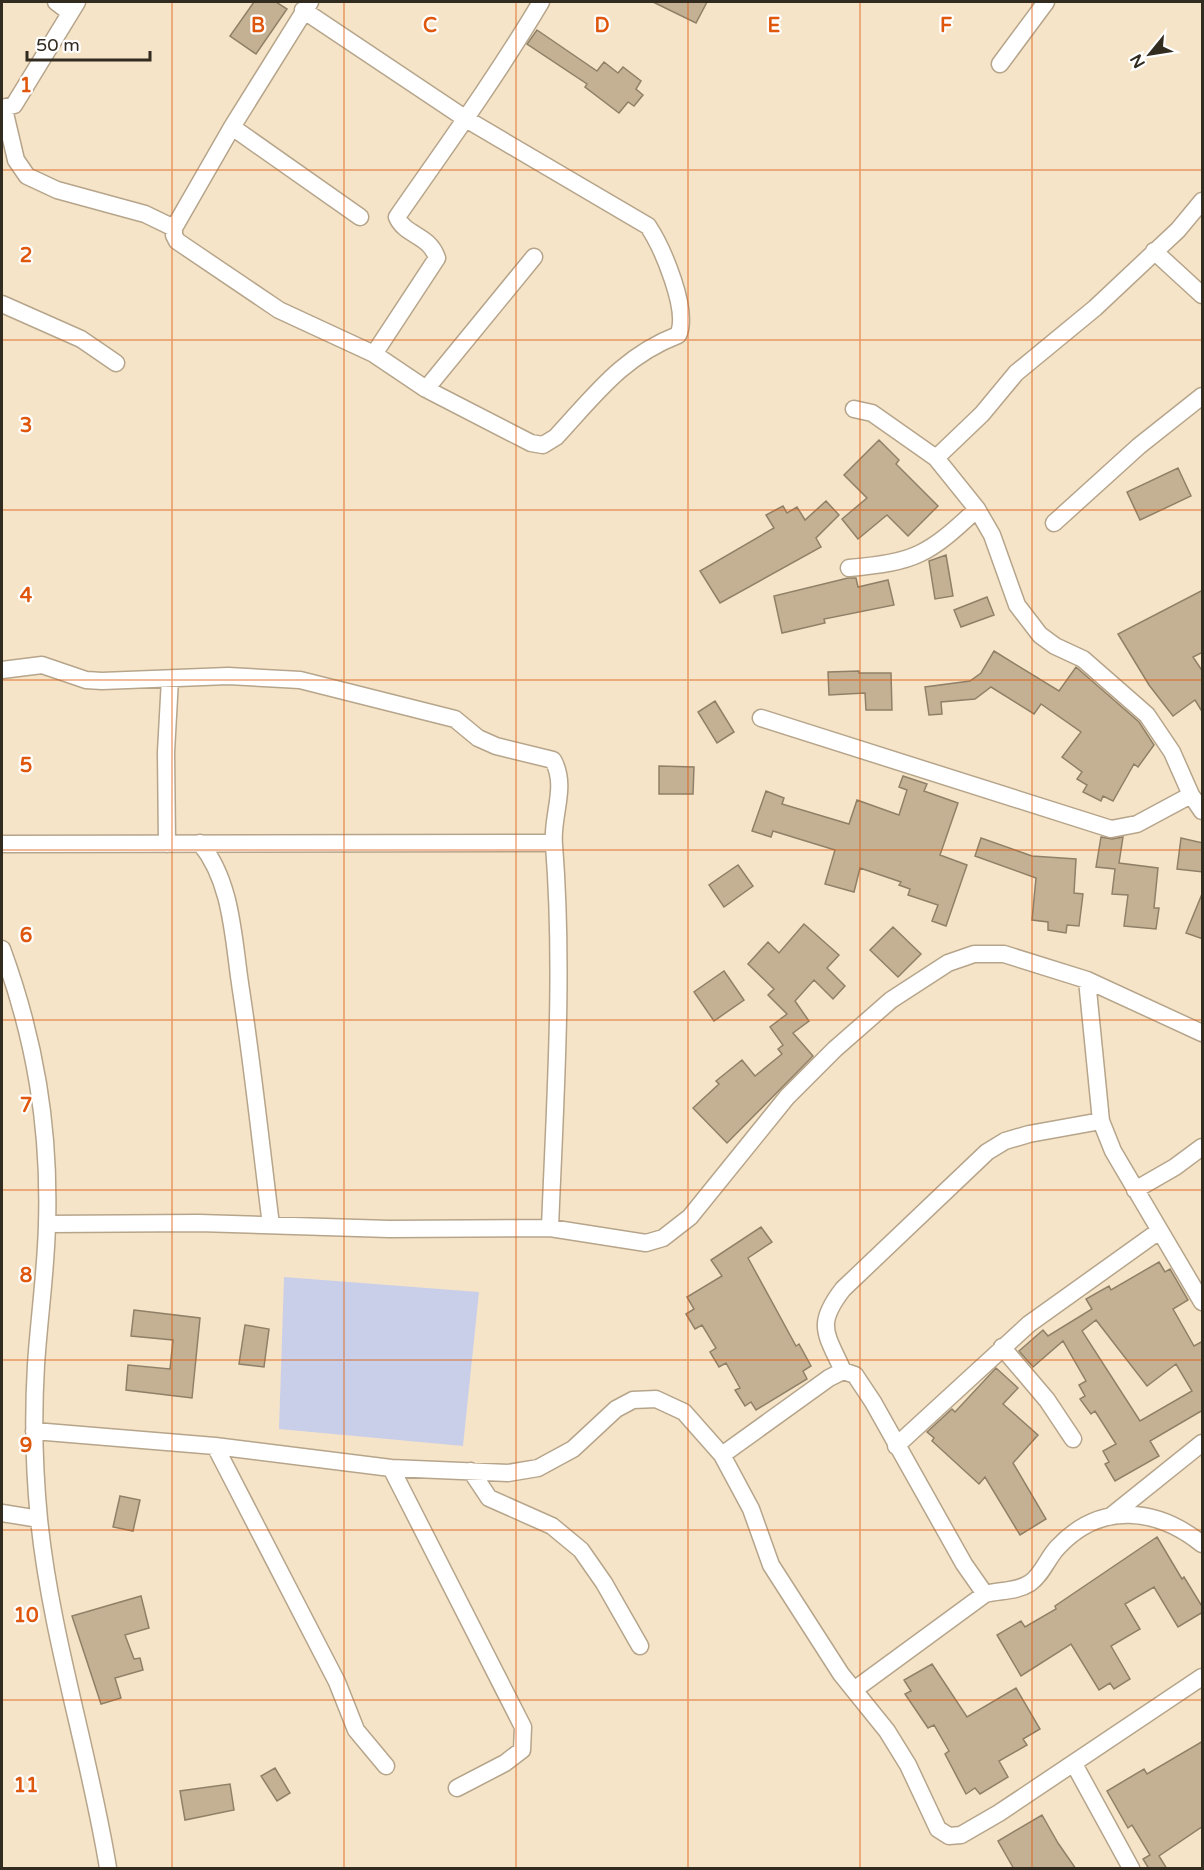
<svg xmlns="http://www.w3.org/2000/svg" width="1204" height="1870" font-family="'Varela Round',sans-serif">
<style>
.green{fill:#cacfe9}
.building{fill:#c4b193;stroke:#908067;stroke-width:1.5;fill-rule:evenodd}
.lines{fill:none;stroke-linecap:round;stroke-linejoin:round}
.minor-casing{stroke:#b6a58b;stroke-width:19}
.minor{stroke:#fff;stroke-width:16}
.grid{fill:none;stroke:#df570d;stroke-width:1.5;stroke-opacity:0.55}
.grid-label{font-size:20px;text-anchor:middle;font-weight:bold;fill:#df570d;stroke:#fff;stroke-width:4.5;stroke-linejoin:round;paint-order:stroke}
</style>
<rect width="100%" height="100%" fill="#f5e4c8"/>
<!-- green -->
<path class="green" d="M 284,1277 L 479,1292 L 463,1446 L 279,1429 Z"/>
<!-- building -->
<path class="building" d="M 254,2 L 276,2 L 287,9 L 256,54 L 230,36 Z
M 653,2 L 707,2 L 696,23 Z
M 537,30 L 597,71 L 604,62 L 618,73 L 623,67 L 641,81 L 636,89 L 643,95 L 634,106 L 628,102 L 619,113 L 585,87 L 587,84 L 527,44 Z
M 879,440 L 899,460 L 896,464 L 938,506 L 908,536 L 887,515 L 858,539 L 842,519 L 867,498 L 844,475 Z
M 1178,468 L 1191,496 L 1140,520 L 1127,492 Z
M 826,501 L 839,515 L 816,538 L 821,547 L 720,603 L 700,571 L 774,528 L 766,515 L 783,506 L 787,513 L 797,507 L 805,520 Z
M 946,555 L 953,596 L 935,599 L 929,561 Z
M 848,578 L 856,578 L 858,587 L 888,580 L 894,605 L 824,619 L 825,623 L 782,633 L 774,596 Z
M 1203,590 L 1203,652 L 1193,657 L 1203,672 L 1203,713 L 1195,700 L 1173,716 L 1149,685 L 1118,634 Z
M 987,597 L 994,615 L 961,627 L 954,610 Z
M 994,651 L 1059,691 L 1076,667 L 1139,722 L 1154,745 L 1138,767 L 1134,764 L 1113,801 L 1103,796 L 1101,801 L 1083,792 L 1087,785 L 1077,779 L 1082,772 L 1062,757 L 1081,732 L 1041,704 L 1034,714 L 991,687 L 975,699 L 941,702 L 942,714 L 929,715 L 925,687 L 970,681 L 981,673 Z
M 859,671 L 859,673 L 891,673 L 892,710 L 866,710 L 865,693 L 829,695 L 828,672 Z
M 715,701 L 734,732 L 717,743 L 698,712 Z
M 659,766 L 694,767 L 693,794 L 659,794 Z
M 903,776 L 927,784 L 924,791 L 958,803 L 940,855 L 967,865 L 946,926 L 932,921 L 938,905 L 908,895 L 910,889 L 899,885 L 901,882 L 860,868 L 854,892 L 825,884 L 835,850 L 773,831 L 771,837 L 752,831 L 766,791 L 784,798 L 782,804 L 849,824 L 857,800 L 899,815 L 907,790 L 899,787 Z
M 1101,837 L 1112,839 L 1123,837 L 1119,863 L 1158,868 L 1154,908 L 1159,908 L 1156,929 L 1124,926 L 1128,895 L 1112,894 L 1115,869 L 1096,867 Z
M 981,838 L 1032,856 L 1076,859 L 1074,893 L 1083,894 L 1079,926 L 1067,925 L 1066,933 L 1048,930 L 1048,922 L 1032,920 L 1036,878 L 975,856 Z
M 1181,838 L 1203,843 L 1203,872 L 1177,869 Z
M 738,865 L 753,886 L 724,907 L 709,885 Z
M 1202,894 L 1203,894 L 1203,939 L 1186,933 Z
M 804,924 L 839,955 L 827,968 L 845,986 L 833,999 L 814,980 L 795,1001 L 809,1021 L 793,1033 L 813,1056 L 727,1143 L 693,1108 L 719,1084 L 716,1081 L 742,1060 L 755,1076 L 782,1054 L 778,1049 L 783,1045 L 770,1027 L 787,1014 L 768,995 L 774,989 L 748,964 L 768,942 L 779,953 Z
M 893,927 L 921,954 L 898,977 L 870,950 Z
M 724,971 L 744,1000 L 714,1021 L 694,992 Z
M 761,1227 L 772,1242 L 748,1258 L 796,1346 L 799,1344 L 811,1366 L 803,1371 L 807,1379 L 756,1410 L 751,1402 L 745,1406 L 735,1390 L 740,1388 L 726,1363 L 719,1367 L 710,1352 L 716,1348 L 702,1325 L 695,1329 L 686,1314 L 694,1309 L 687,1297 L 722,1276 L 711,1260 Z
M 1159,1262 L 1165,1272 L 1170,1269 L 1188,1300 L 1173,1309 L 1194,1346 L 1203,1341 L 1203,1410 L 1150,1441 L 1159,1456 L 1115,1481 L 1105,1464 L 1109,1462 L 1103,1451 L 1116,1444 L 1095,1411 L 1091,1414 L 1080,1399 L 1085,1396 L 1079,1385 L 1086,1381 L 1063,1341 L 1033,1367 L 1019,1351 L 1043,1330 L 1048,1336 L 1092,1309 L 1086,1299 L 1109,1286 L 1111,1290 ZM 1096,1320 L 1147,1386 L 1176,1364 L 1192,1391 L 1140,1421 L 1082,1331 Z
M 134,1310 L 200,1318 L 192,1398 L 126,1390 L 128,1365 L 170,1369 L 173,1340 L 131,1336 Z
M 245,1325 L 269,1329 L 264,1367 L 239,1364 Z
M 996,1368 L 1018,1388 L 1003,1404 L 1038,1435 L 1013,1463 L 1046,1519 L 1020,1535 L 985,1477 L 979,1484 L 932,1441 L 934,1438 L 927,1432 L 952,1409 L 955,1412 Z
M 120,1496 L 140,1500 L 133,1531 L 113,1527 Z
M 1157,1537 L 1182,1579 L 1184,1577 L 1203,1608 L 1203,1612 L 1178,1627 L 1154,1587 L 1125,1604 L 1140,1629 L 1111,1646 L 1130,1679 L 1114,1689 L 1110,1683 L 1099,1690 L 1071,1644 L 1021,1676 L 997,1635 L 1021,1621 L 1025,1627 L 1056,1609 L 1055,1606 Z
M 141,1596 L 149,1628 L 125,1635 L 134,1659 L 140,1658 L 143,1670 L 115,1678 L 121,1698 L 101,1704 L 72,1616 Z
M 932,1664 L 967,1717 L 1016,1688 L 1040,1729 L 1023,1739 L 1027,1745 L 999,1761 L 1008,1777 L 980,1794 L 975,1788 L 966,1794 L 945,1754 L 949,1751 L 934,1725 L 928,1728 L 905,1694 L 911,1691 L 904,1680 Z
M 1203,1741 L 1203,1826 L 1159,1856 L 1167,1869 L 1149,1869 L 1143,1859 L 1150,1855 L 1132,1825 L 1128,1828 L 1107,1791 L 1144,1769 L 1147,1774 Z
M 275,1768 L 290,1793 L 277,1801 L 261,1776 Z
M 230,1784 L 234,1810 L 185,1820 L 180,1791 Z
M 1042,1815 L 1058,1843 L 1076,1869 L 1014,1869 L 998,1841 Z"/>
<g class="lines">
<defs>
<path id="minor" d="M 56,2 L 69,12
M 310,2 L 232,127 L 174,228 L 174,235 L 177,241 L 279,310 L 374,354
M 303,10 L 466,119 L 648,226 C 662,247 690,311 678,335 C 623,356 595,395 556,437 L 543,445 L 531,443 L 426,389 L 374,354 L 437,258 C 429,234 405,236 397,217 C 447,145 497,76 541,2
M 1000,64 L 1046,2
M 2,108 L 14,105 L 77,2
M 4,109 L 16,160 L 27,176 L 57,190 L 145,214 L 174,228
M 232,127 L 360,217
M 1154,251 L 1202,295
M 2,304 L 81,339 L 116,363
M 426,389 L 534,257
M 854,409 L 872,413 L 936,458 L 982,414 L 1016,373 L 1095,308 L 1178,230 L 1202,201
M 936,458 L 977,509 L 992,535 L 1017,605 L 1040,635 L 1055,646 L 1083,659 L 1147,715 L 1172,752 L 1191,795 L 1202,811
M 1054,523 L 1139,446 L 1202,396
M 849,568 C 916,562 928,555 977,509
M 2,670 L 42,665 L 86,680 L 102,681 L 228,676 L 300,680 L 455,719 L 478,738 L 496,746 L 553,760 C 568,787 551,816 554,845 C 564,972 555,1100 550,1228
M 761,718 L 1111,829 L 1137,824 L 1191,795
M 200,843 C 233,883 233,940 241,990 C 253,1068 261,1146 271,1225
M 2,844 L 553,843
M 167,844 L 166,752 L 170,679
M 2,949 C 35,1039 50,1127 47,1224 C 46,1271 39,1318 36,1365 C 33,1415 34,1468 39,1519 C 51,1637 89,1751 108,1868
M 1087,980 L 1101,1121 L 1113,1151 L 1202,1302
M 1135,1190 L 1175,1167 L 1202,1147
M 47,1224 L 199,1223 L 389,1229 L 550,1228 L 646,1243 L 663,1238 L 690,1217 L 787,1097 L 835,1049 L 891,1000 L 948,963 L 974,954 L 1004,954 L 1087,980 L 1202,1033
M 1002,1347 L 1047,1400 L 1073,1439
M 843,1371 C 826,1333 815,1325 843,1289 L 987,1152 L 1005,1141 L 1029,1134 L 1101,1121
M 34,1431 L 215,1446 L 391,1468 L 508,1473 L 538,1468 L 573,1449 L 616,1409 L 633,1400 L 656,1399 L 684,1412 L 722,1455 L 751,1509 L 771,1565 L 841,1674 L 887,1731 L 908,1765 L 938,1829 L 949,1836 L 961,1835 L 999,1813 L 1202,1677
M 215,1446 L 337,1682 L 356,1730 L 386,1766
M 896,1446 L 1029,1324 L 1159,1231
M 722,1455 L 829,1378 L 843,1371 L 855,1375 L 873,1402 L 964,1564 L 985,1594 C 1000,1590 1016,1592 1030,1583 C 1042,1575 1048,1557 1058,1547 C 1101,1501 1157,1508 1202,1544
M 391,1468 L 523,1727 L 522,1750 L 505,1763 L 457,1788
M 471,1471 L 489,1498 L 552,1526 L 581,1550 L 604,1583 L 640,1646
M 2,1513 L 39,1519
M 1111,1516 L 1202,1443
M 854,1690 L 985,1594
M 1074,1764 L 1131,1868"/>
</defs>
<!-- minor casing -->
<use href="#minor" class="minor-casing"/>
<!-- minor -->
<use href="#minor" class="minor"/>
</g>
<!-- grid -->
<path class="grid" d="M 172,2 L 172,1868M 344,2 L 344,1868M 516,2 L 516,1868M 688,2 L 688,1868M 860,2 L 860,1868M 1032,2 L 1032,1868M 2,170 L 1202,170M 2,340 L 1202,340M 2,510 L 1202,510M 2,680 L 1202,680M 2,850 L 1202,850M 2,1020 L 1202,1020M 2,1190 L 1202,1190M 2,1360 L 1202,1360M 2,1530 L 1202,1530M 2,1700 L 1202,1700"/>
<g class="grid-label">
<text x="258" y="32">B</text>
<text x="430" y="32">C</text>
<text x="602" y="32">D</text>
<text x="774" y="32">E</text>
<text x="946" y="32">F</text>
<text x="26" y="92">1</text>
<text x="26" y="262">2</text>
<text x="26" y="432">3</text>
<text x="26" y="602">4</text>
<text x="26" y="772">5</text>
<text x="26" y="942">6</text>
<text x="26" y="1112">7</text>
<text x="26" y="1282">8</text>
<text x="26" y="1452">9</text>
<text x="26" y="1622">10</text>
<text x="26" y="1792">11</text>
</g>
<!-- border -->
<rect width="1204" height="1870" fill="none" stroke="#322b20" stroke-width="6"/>
<!-- north arrow -->
<g transform="translate(1150 54) rotate(240)" stroke="#ffffff" stroke-width="4.5" paint-order="stroke">
<path d="M0-4.5L10 22L0 15L-10 22Z" fill="#322b20"/>
<text y="-9" font-size="16" font-weight="bold" text-anchor="middle" fill="#322b20">N</text>
</g>
<!-- scale -->
<path d="M27 51v9h123v-9" fill="none" stroke="#322b20" stroke-width="3"/>
<text x="36" y="51" font-size="18" fill="#322b20" stroke="#ffffff" stroke-width="4.5" paint-order="stroke">50 m</text>
</svg>
